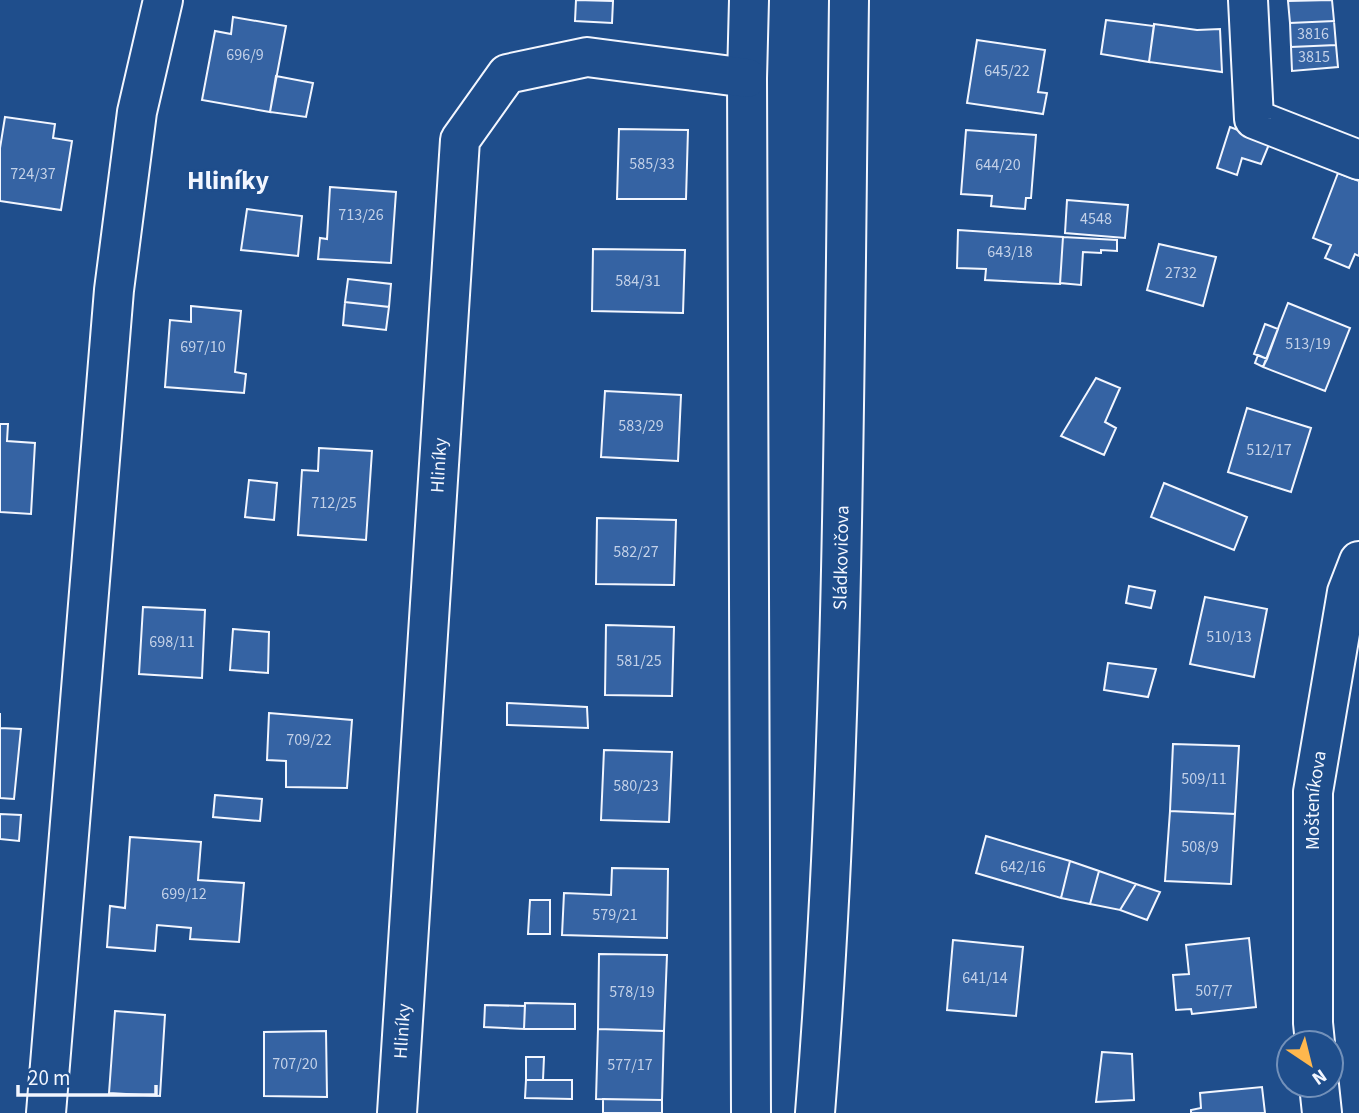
<svg xmlns="http://www.w3.org/2000/svg" width="1359" height="1113" font-family="'Source Sans 3',sans-serif">
<style>
.building{fill:#3563a3;stroke:#f2f6ff;stroke-width:2}
.lines{fill:none;stroke-linecap:round;stroke-linejoin:round}
.minor-casing{stroke:#f2f6ff;stroke-width:42}
.major-casing{stroke:#f2f6ff;stroke-width:42}
.minor{stroke:#1f4e8c;stroke-width:38}
.major{stroke:#1f4e8c;stroke-width:38}
.labels{text-anchor:middle;dominant-baseline:central;stroke-width:5;stroke-linejoin:round;paint-order:stroke}
.number-label{font-size:16px;fill:#c3d1e8}
.street-label{font-size:19px;fill:#f2f6ff;stroke:#1f4e8c}
.district-label{font-size:26px;font-weight:bold;fill:#f2f6ff;stroke:#1f4e8c}
</style>
<rect width="100%" height="100%" fill="#1f4e8c"/>
<!-- building -->
<path class="building" d="M 576,0 L 613,1 L 612,23 L 575,21 Z
M 1332,0 L 1334,21 L 1290,23 L 1288,1 Z
M 233,17 L 286,26 L 270,112 L 202,100 L 215,31 L 231,34 Z
M 1106,20 L 1154,26 L 1149,62 L 1101,54 Z
M 1334,21 L 1336,45 L 1291,47 L 1290,23 Z
M 1154,24 L 1197,30 L 1220,29 L 1222,72 L 1149,62 Z
M 977,40 L 1045,50 L 1038,92 L 1047,93 L 1043,114 L 967,103 Z
M 1336,45 L 1338,67 L 1292,71 L 1291,47 Z
M 276,76 L 313,83 L 306,117 L 270,112 Z
M 5,117 L 55,124 L 53,138 L 72,141 L 61,210 L 0,201 L 0,148 Z
M 1230,127 L 1270,142 L 1261,164 L 1242,158 L 1237,175 L 1217,168 Z
M 619,129 L 688,130 L 686,199 L 617,199 Z
M 966,130 L 1036,135 L 1031,198 L 1026,198 L 1025,209 L 991,206 L 992,196 L 961,194 Z
M 1338,173 L 1359,181 L 1359,256 L 1355,254 L 1349,268 L 1325,258 L 1331,245 L 1313,238 Z
M 330,187 L 396,192 L 391,263 L 318,259 L 320,238 L 327,239 Z
M 1067,200 L 1128,205 L 1125,238 L 1065,233 Z
M 247,209 L 302,216 L 298,256 L 241,250 Z
M 958,230 L 1063,237 L 1060,284 L 985,280 L 986,269 L 957,268 Z
M 1063,237 L 1117,240 L 1117,251 L 1101,250 L 1101,253 L 1083,252 L 1081,285 L 1060,283 Z
M 1159,244 L 1216,257 L 1203,306 L 1147,290 Z
M 593,249 L 685,250 L 683,313 L 592,311 Z
M 348,279 L 391,284 L 389,307 L 345,302 Z
M 345,302 L 389,307 L 386,330 L 343,325 Z
M 1288,303 L 1350,328 L 1325,391 L 1263,367 Z
M 191,306 L 241,311 L 235,372 L 246,374 L 244,393 L 165,387 L 170,320 L 191,322 Z
M 1265,324 L 1278,329 L 1267,359 L 1254,354 Z
M 1258,355 L 1267,359 L 1263,367 L 1255,363 Z
M 1096,378 L 1120,388 L 1105,422 L 1116,428 L 1104,455 L 1061,436 Z
M 605,391 L 681,395 L 678,461 L 601,457 Z
M 1247,408 L 1311,428 L 1291,492 L 1228,472 Z
M 0,424 L 8,424 L 7,441 L 35,443 L 31,514 L 0,512 Z
M 319,448 L 372,451 L 366,540 L 298,535 L 302,470 L 318,471 Z
M 249,480 L 277,483 L 274,520 L 245,517 Z
M 1164,483 L 1247,517 L 1234,550 L 1151,517 Z
M 597,518 L 676,520 L 674,585 L 596,584 Z
M 1129,586 L 1155,591 L 1151,608 L 1126,603 Z
M 1205,597 L 1267,609 L 1254,677 L 1190,664 Z
M 143,607 L 205,610 L 202,678 L 139,674 Z
M 606,625 L 674,627 L 672,696 L 605,695 Z
M 233,629 L 269,632 L 268,673 L 230,670 Z
M 1108,663 L 1156,669 L 1148,697 L 1104,690 Z
M 507,703 L 587,707 L 588,728 L 507,725 Z
M 0,713 L 0,728 L 21,729 L 14,799 L 0,798 Z
M 269,713 L 352,720 L 347,788 L 286,787 L 286,761 L 267,760 Z
M 1173,744 L 1239,746 L 1235,814 L 1170,811 Z
M 604,750 L 672,752 L 669,822 L 601,820 Z
M 215,795 L 262,799 L 260,821 L 213,817 Z
M 1170,811 L 1235,814 L 1231,884 L 1165,881 Z
M 0,814 L 21,815 L 19,841 L 0,839 Z
M 986,836 L 1070,861 L 1061,898 L 976,873 Z
M 130,837 L 201,842 L 198,880 L 244,883 L 239,942 L 190,939 L 191,928 L 157,925 L 155,951 L 107,947 L 110,906 L 125,908 Z
M 1070,861 L 1099,871 L 1090,904 L 1061,898 Z
M 612,868 L 668,869 L 667,938 L 562,935 L 564,893 L 611,895 Z
M 1099,871 L 1136,884 L 1120,910 L 1090,904 Z
M 1136,884 L 1160,892 L 1147,920 L 1120,910 Z
M 530,900 L 550,900 L 550,934 L 528,934 Z
M 1249,938 L 1256,1007 L 1192,1014 L 1191,1009 L 1176,1010 L 1173,975 L 1189,974 L 1186,945 Z
M 953,940 L 1023,947 L 1016,1016 L 947,1010 Z
M 599,954 L 667,955 L 664,1031 L 598,1029 Z
M 525,1003 L 575,1004 L 575,1029 L 524,1029 Z
M 485,1005 L 525,1006 L 524,1029 L 484,1027 Z
M 115,1011 L 165,1015 L 160,1096 L 109,1093 Z
M 598,1029 L 664,1031 L 662,1100 L 596,1099 Z
M 326,1031 L 327,1097 L 264,1096 L 264,1032 Z
M 1102,1052 L 1132,1054 L 1134,1100 L 1096,1102 Z
M 526,1057 L 544,1057 L 543,1080 L 526,1080 Z
M 526,1080 L 572,1080 L 572,1099 L 525,1098 Z
M 1262,1087 L 1265,1113 L 1191,1113 L 1191,1110 L 1201,1108 L 1200,1093 Z
M 603,1099 L 662,1100 L 662,1113 L 603,1113 Z"/>
<g class="lines">
<defs>
<g id="minor">
<path d="M 749,0 L 747,78 L 751,1113"/>
<path d="M 1248,0 L 1254,119 L 1359,160"/>
<path id="s1" d="M 1315,1043 L 1313,1023 L 1313,792 L 1347,592 L 1359,561"/>
<path d="M 1319,1085 L 1322,1113"/>
<path d="M 46,1113 L 114,290 L 137,112 L 163,0"/>
<path id="s2" d="M 397,1113 L 460,140 L 507,74 L 587,57 L 747,78"/>
</g>
<g id="major">
<path id="s3" d="M 815,1113 C 845,743 844,371 849,0"/>
</g>
</defs>
<!-- minor casing -->
<use href="#minor" class="minor-casing"/>
<!-- major casing -->
<use href="#major" class="major-casing"/>
<!-- minor -->
<use href="#minor" class="minor"/>
<!-- major -->
<use href="#major" class="major"/>
</g>
<g class="labels">
<!-- number labels -->
<g class="number-label">
<text x="1313" y="34">3816</text>
<text x="245" y="55">696/9</text>
<text x="1314" y="57">3815</text>
<text x="1007" y="71">645/22</text>
<text x="652" y="164">585/33</text>
<text x="998" y="165">644/20</text>
<text x="33" y="174">724/37</text>
<text x="361" y="215">713/26</text>
<text x="1096" y="219">4548</text>
<text x="1010" y="252">643/18</text>
<text x="1181" y="273">2732</text>
<text x="638" y="281">584/31</text>
<text x="1308" y="344">513/19</text>
<text x="203" y="347">697/10</text>
<text x="641" y="426">583/29</text>
<text x="1269" y="450">512/17</text>
<text x="334" y="503">712/25</text>
<text x="636" y="552">582/27</text>
<text x="1229" y="637">510/13</text>
<text x="172" y="642">698/11</text>
<text x="639" y="661">581/25</text>
<text x="309" y="740">709/22</text>
<text x="1204" y="779">509/11</text>
<text x="636" y="786">580/23</text>
<text x="1200" y="847">508/9</text>
<text x="1023" y="867">642/16</text>
<text x="184" y="894">699/12</text>
<text x="615" y="915">579/21</text>
<text x="985" y="978">641/14</text>
<text x="1214" y="991">507/7</text>
<text x="632" y="992">578/19</text>
<text x="295" y="1064">707/20</text>
<text x="630" y="1065">577/17</text>
</g>
<!-- street labels -->
<g class="street-label">
<text stroke="none"><textPath href="#s2" startOffset="649">Hliníky</textPath></text>
<text stroke="none"><textPath href="#s3" startOffset="556">Sládkovičova</textPath></text>
<text stroke="none"><textPath href="#s1" startOffset="243">Mošteníkova</textPath></text>
<text stroke="none"><textPath href="#s2" startOffset="82">Hliníky</textPath></text>
</g>
<!-- district labels -->
<g class="district-label">
<text x="228" y="180">Hliníky</text>
</g>
</g>
<!-- north arrow -->
<g transform="translate(1310 1064) rotate(145)"><circle r="33" fill="#1f4e8c" stroke="#7391ba" stroke-width="2"/>
<path d="M0-5L12 26L0 18L-12 26Z" fill="#ffb74d"/>
<text y="-10" font-size="19" font-weight="bold" text-anchor="middle" fill="#f2f6ff">N</text>
</g>
<!-- scale -->
<path d="M18 1085v10h138v-10" fill="none" stroke="#f2f6ff" stroke-width="3.5"/>
<text x="28" y="1085" font-size="21" fill="#f2f6ff" stroke="#1f4e8c" stroke-width="5" paint-order="stroke">20 m</text>
</svg>
